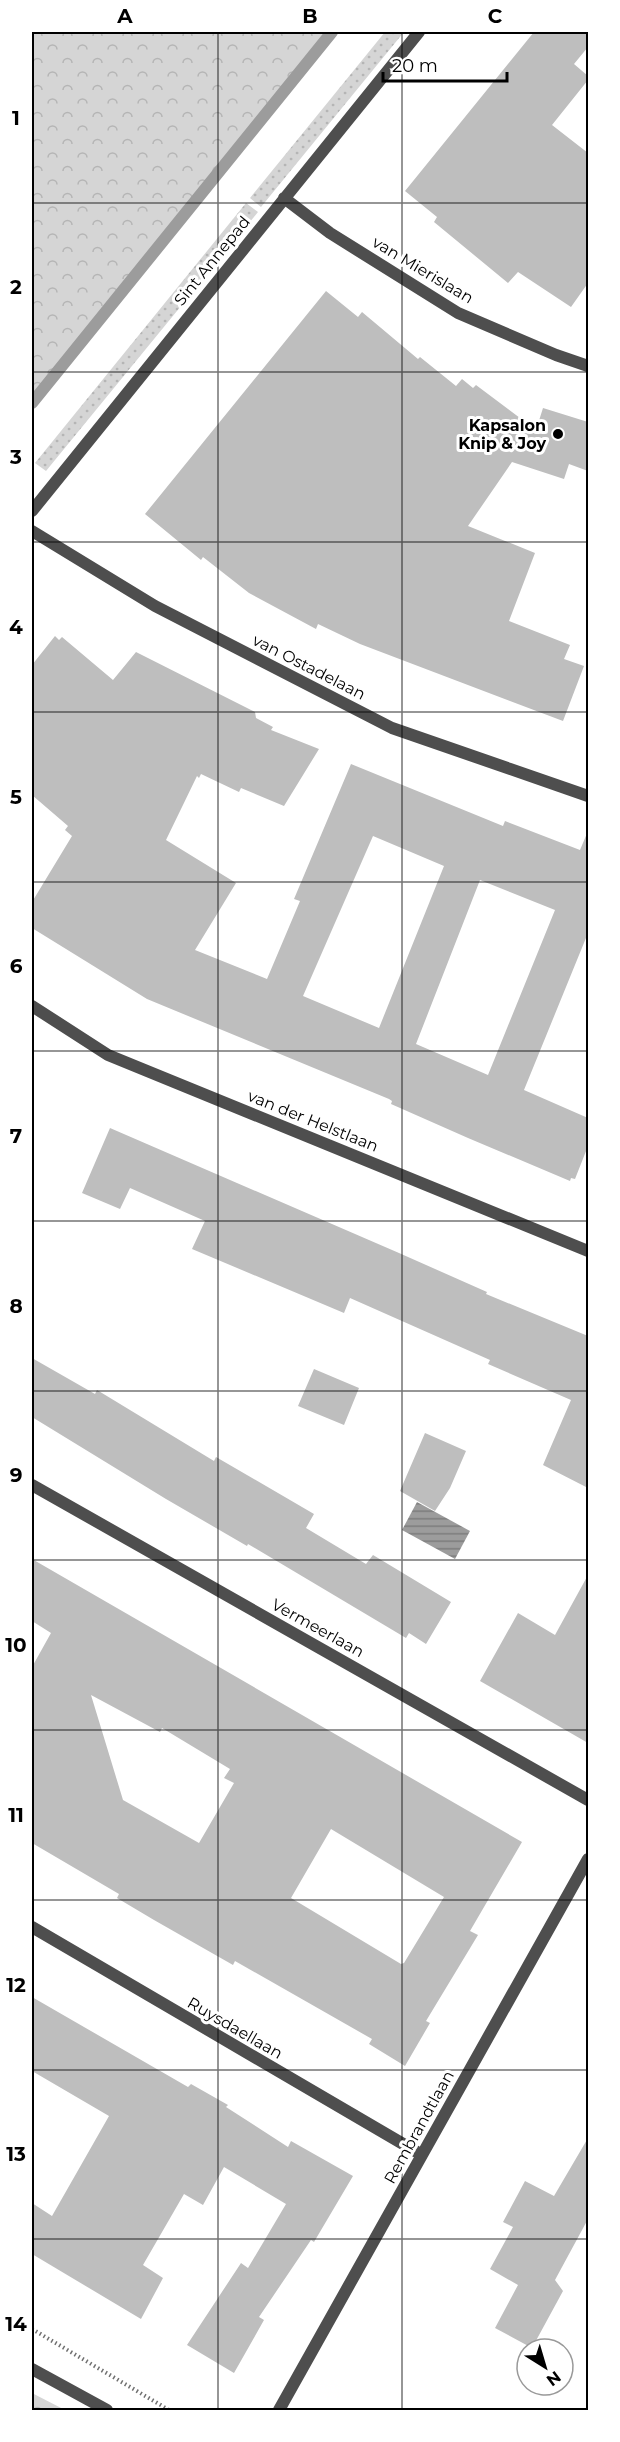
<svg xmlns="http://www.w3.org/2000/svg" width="620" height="2442" font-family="Montserrat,sans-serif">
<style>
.grass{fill:url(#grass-dots)}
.forest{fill:url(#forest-crowns)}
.water{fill:url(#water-rules)}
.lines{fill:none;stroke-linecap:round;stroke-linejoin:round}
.stream{stroke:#9c9c9c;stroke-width:12}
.building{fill:#bebebe;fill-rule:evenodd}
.path{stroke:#707070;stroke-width:4;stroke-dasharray:1.5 3;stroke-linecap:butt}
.street{stroke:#4e4e4e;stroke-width:12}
.grid{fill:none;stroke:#000;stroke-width:1.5;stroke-opacity:0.55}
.poi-dot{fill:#000;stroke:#fff;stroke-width:2}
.labels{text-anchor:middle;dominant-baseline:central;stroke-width:6;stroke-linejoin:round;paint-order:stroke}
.street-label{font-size:16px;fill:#000;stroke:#fff}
.poi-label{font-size:16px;font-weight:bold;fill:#000;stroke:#fff;text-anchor:end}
.neatline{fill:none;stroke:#000;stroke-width:2}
.grid-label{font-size:20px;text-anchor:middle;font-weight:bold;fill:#000}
</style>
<defs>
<pattern id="grass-dots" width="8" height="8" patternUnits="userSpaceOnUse" patternTransform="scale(1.5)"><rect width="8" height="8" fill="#d5d5d5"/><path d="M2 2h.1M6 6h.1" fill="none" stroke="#b5b5b5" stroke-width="1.8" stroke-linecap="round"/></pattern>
<pattern id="forest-crowns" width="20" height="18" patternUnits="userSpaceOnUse" patternTransform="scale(1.5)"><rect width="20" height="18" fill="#d5d5d5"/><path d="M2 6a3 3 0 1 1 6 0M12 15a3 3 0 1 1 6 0" fill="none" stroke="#b5b5b5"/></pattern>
<pattern id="water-rules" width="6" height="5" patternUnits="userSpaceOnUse" patternTransform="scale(1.5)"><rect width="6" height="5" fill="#9c9c9c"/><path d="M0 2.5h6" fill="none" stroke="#7d7d7d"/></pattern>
</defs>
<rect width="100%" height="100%" fill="#fff"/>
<!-- grass -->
<path class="grass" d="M 385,32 L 404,32 L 261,207 L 250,198 Z
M 246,203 L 258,212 L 46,471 L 35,463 Z"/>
<!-- forest -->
<path class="forest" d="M 32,32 L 332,32 L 276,104 L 32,404 Z
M 32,2393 L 65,2410 L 32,2410 Z"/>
<!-- water -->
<path class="water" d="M 417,1502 L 470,1531 L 455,1559 L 402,1530 Z"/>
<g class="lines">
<!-- stream -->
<path class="stream" d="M 32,403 L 332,32"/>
</g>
<!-- building -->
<path class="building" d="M 534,32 L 588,32 L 588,47 L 574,64 L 588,76 L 588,80 L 552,125 L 588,153 L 588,283 L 571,307 L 518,272 L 508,283 L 434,222 L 437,217 L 405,191 Z
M 326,291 L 358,317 L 362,312 L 418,359 L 420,357 L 456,386 L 462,379 L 473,388 L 476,385 L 536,430 L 543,408 L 588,422 L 588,471 L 569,464 L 564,479 L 512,462 L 468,526 L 535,553 L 509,621 L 570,645 L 564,659 L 584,666 L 563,721 L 360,644 L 318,624 L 316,629 L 249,593 L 203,557 L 201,560 L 145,514 Z
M 55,636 L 59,640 L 62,637 L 113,680 L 136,652 L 255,712 L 256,718 L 273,727 L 271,730 L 319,749 L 284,806 L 241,788 L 239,792 L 201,774 L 199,778 L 197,776 L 166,840 L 236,883 L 195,950 L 267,979 L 300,901 L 294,899 L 351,764 L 503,826 L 505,821 L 580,850 L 588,831 L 588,933 L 524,1090 L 588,1118 L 588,1146 L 575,1179 L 571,1178 L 570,1181 L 468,1138 L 391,1104 L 392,1101 L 389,1099 L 147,999 L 32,928 L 32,902 L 72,836 L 65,830 L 68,826 L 32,795 L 32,665 ZM 373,836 L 444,866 L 379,1028 L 303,996 ZM 480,880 L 555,910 L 488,1075 L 416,1044 Z
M 110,1128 L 399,1253 L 487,1292 L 486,1294 L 588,1336 L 588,1488 L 543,1465 L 571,1400 L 488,1364 L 490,1360 L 350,1298 L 344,1313 L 192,1249 L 205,1221 L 130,1188 L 120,1209 L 82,1193 Z
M 32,1358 L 95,1394 L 97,1390 L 214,1461 L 216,1457 L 314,1514 L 306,1528 L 366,1564 L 373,1555 L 451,1602 L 426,1644 L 409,1633 L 406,1638 L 248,1544 L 247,1546 L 166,1499 L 32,1417 Z
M 314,1369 L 359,1388 L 344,1425 L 298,1406 Z
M 425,1433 L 466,1451 L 450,1488 L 435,1511 L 400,1491 Z
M 32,1559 L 522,1842 L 470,1931 L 478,1935 L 426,2021 L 430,2023 L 405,2066 L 369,2044 L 372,2039 L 235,1961 L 233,1965 L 154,1920 L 117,1898 L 119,1894 L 32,1843 L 32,1667 L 51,1633 L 32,1621 ZM 91,1695 L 160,1732 L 162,1728 L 230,1769 L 224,1778 L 234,1783 L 199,1843 L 123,1800 ZM 331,1829 L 444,1897 L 404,1963 L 401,1964 L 291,1898 Z
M 588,1575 L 588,1743 L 480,1681 L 518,1613 L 555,1635 Z
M 32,1997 L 188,2087 L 191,2084 L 228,2105 L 226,2107 L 288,2147 L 291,2141 L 353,2176 L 314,2242 L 311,2240 L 259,2317 L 264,2320 L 234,2373 L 187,2345 L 241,2263 L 248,2268 L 286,2204 L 224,2167 L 203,2205 L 184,2194 L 143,2265 L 163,2278 L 141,2319 L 32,2254 L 32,2203 L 52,2216 L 109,2116 L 32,2071 Z
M 588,2138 L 588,2219 L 555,2280 L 563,2291 L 532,2348 L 495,2328 L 518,2285 L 490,2269 L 513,2227 L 503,2222 L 525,2181 L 554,2196 Z"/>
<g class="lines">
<!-- path -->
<path class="path" d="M 32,2329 L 169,2410"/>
<!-- street -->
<path class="street" d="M 284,198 L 330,233 L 458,313 L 556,355 L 588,366
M 32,511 L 419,32
M 32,531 L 155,606 L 392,728 L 588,796
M 32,1006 L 108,1055 L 588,1251
M 32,1485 L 588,1800
M 32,1927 L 422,2155
M 32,2369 L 107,2410
M 279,2410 L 588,1859"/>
</g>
<!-- grid -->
<path class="grid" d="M 218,32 L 218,2410M 402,32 L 402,2410M 32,203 L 588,203M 32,372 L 588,372M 32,542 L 588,542M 32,712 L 588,712M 32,882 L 588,882M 32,1051 L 588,1051M 32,1221 L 588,1221M 32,1391 L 588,1391M 32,1560 L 588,1560M 32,1730 L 588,1730M 32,1900 L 588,1900M 32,2070 L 588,2070M 32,2239 L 588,2239"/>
<!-- markers -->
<circle class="poi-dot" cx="558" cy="434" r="6"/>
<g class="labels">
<!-- street labels -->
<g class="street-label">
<text transform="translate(212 261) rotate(-51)">Sint Annepad</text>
<text transform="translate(423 270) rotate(31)">van Mierislaan</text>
<text transform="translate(309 667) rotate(27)">van Ostadelaan</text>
<text transform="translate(313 1121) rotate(22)">van der Helstlaan</text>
<text transform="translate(318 1628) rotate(29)">Vermeerlaan</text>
<text transform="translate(235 2028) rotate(30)">Ruysdaellaan</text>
<text transform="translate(419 2127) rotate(-61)">Rembrandtlaan</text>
</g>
<!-- poi labels -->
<g class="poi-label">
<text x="546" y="425">Kapsalon<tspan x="546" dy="18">Knip &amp; Joy</tspan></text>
</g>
</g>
<!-- border -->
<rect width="620" height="2442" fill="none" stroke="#ffffff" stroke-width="66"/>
<!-- north arrow -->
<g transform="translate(545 2367) rotate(143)"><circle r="28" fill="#ffffff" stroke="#999999" stroke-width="1.5"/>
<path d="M0-4.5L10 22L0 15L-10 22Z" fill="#000000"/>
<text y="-9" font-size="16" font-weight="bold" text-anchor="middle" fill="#000000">N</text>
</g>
<!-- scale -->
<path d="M383 72v9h124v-9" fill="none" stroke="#000000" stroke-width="3"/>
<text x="392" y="72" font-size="18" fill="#000000" stroke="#ffffff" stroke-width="4.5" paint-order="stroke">20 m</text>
<rect x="33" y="33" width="554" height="2376" class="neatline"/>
<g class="grid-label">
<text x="125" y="23">A</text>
<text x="310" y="23">B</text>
<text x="495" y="23">C</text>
<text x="16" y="125">1</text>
<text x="16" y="294">2</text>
<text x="16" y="464">3</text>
<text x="16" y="634">4</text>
<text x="16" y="804">5</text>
<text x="16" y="973">6</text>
<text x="16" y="1143">7</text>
<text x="16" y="1313">8</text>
<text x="16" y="1482">9</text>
<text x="16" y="1652">10</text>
<text x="16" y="1822">11</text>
<text x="16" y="1992">12</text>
<text x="16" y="2161">13</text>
<text x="16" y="2331">14</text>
</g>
</svg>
